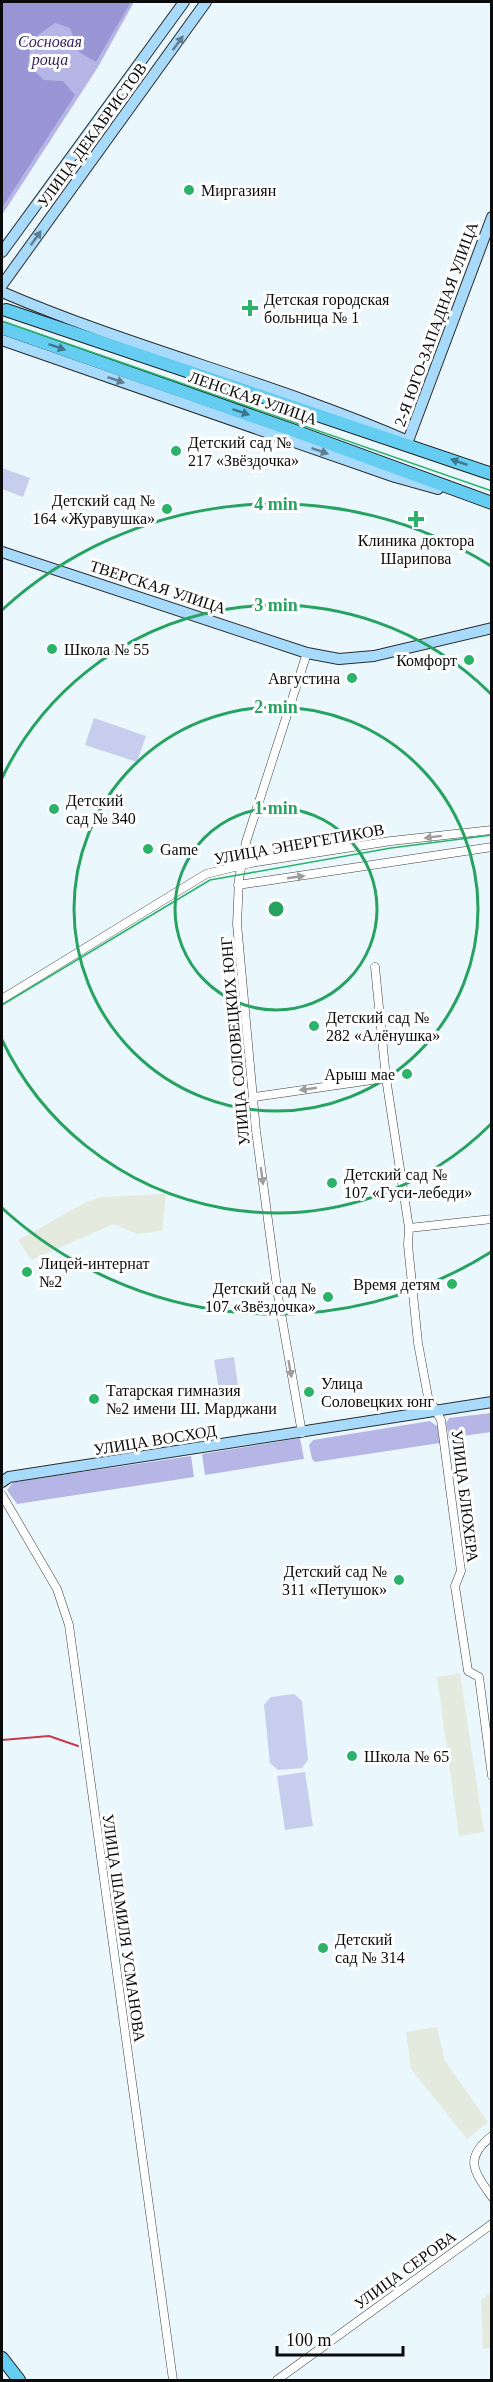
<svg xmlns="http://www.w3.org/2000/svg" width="493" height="2382" font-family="Georgia,serif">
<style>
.industrial{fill:#e5eadf}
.green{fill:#b6b6e6}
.forest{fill:#9a96d6}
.pitch{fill:#c7cded}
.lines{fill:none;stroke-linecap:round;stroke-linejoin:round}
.stream{stroke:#c63c49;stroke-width:2}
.street-casing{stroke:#3e3e3e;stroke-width:9}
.secondary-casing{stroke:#2d2d2d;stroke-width:12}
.primary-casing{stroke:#1c1c1c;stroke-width:14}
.street{stroke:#fff;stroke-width:8}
.secondary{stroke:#a8dafb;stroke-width:10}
.primary{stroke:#66cdf2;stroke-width:12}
.tram{stroke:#2bb369;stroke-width:1.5}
.oneway{fill:#617d8f}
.oneway2{fill:#3d768a}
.oneway3{fill:#9d9d9d}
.ring{fill:none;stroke:#28a260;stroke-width:3}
.poi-dot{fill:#2bb369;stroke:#fff;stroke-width:2}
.labels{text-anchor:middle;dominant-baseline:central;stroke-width:6;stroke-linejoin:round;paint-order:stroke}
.park-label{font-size:16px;font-style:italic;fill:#321f5e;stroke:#fff}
.street-label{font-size:16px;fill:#0b0b0b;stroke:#fff}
.poi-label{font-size:16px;fill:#0b0b0b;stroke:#fff;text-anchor:start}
.centre{fill:#28a260;stroke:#fff;stroke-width:3}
.ring-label{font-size:18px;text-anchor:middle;font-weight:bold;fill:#28a260;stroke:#fff;stroke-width:6;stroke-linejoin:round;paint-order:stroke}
</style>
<rect width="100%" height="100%" fill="#eaf8fe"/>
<!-- industrial -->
<path class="industrial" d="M 166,1194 L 162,1231 L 137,1234 L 114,1224 L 31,1260 L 18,1240 L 88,1201 L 102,1197 Z
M 460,1673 L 484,1832 L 459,1836 L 437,1677 Z
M 437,2027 L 445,2061 L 488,2122 L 467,2139 L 411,2069 L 406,2032 Z
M 491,2292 L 491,2348 L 483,2349 L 481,2300 Z"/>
<!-- green -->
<path class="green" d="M 2,2 L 134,2 L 98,67 L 2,215 Z
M 491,1413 L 491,1432 L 449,1438 L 446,1423 L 449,1418 Z
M 430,1421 L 438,1427 L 440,1443 L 315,1462 L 312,1459 L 309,1445 L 313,1440 Z
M 300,1438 L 304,1459 L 205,1475 L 202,1454 Z
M 191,1456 L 194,1477 L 17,1504 L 7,1490 L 13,1482 Z"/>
<!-- forest -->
<path class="forest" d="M 2,2 L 131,2 L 96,62 L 79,52 L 70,28 L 55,23 L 31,40 L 28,65 L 44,80 L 63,81 L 75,95 L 2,208 Z"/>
<!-- pitch -->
<path class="pitch" d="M 2,468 L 30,478 L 23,497 L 2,489 Z
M 94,718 L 146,736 L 137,762 L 85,745 Z
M 234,1357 L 239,1393 L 220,1396 L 214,1360 Z
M 294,1694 L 302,1701 L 308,1760 L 302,1768 L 278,1770 L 270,1763 L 264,1705 L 271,1697 Z
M 305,1772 L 313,1826 L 285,1830 L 277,1776 Z"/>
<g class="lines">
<!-- stream -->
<path class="stream" d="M 2,1740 L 49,1736 L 78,1746"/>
<defs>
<path id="street" d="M 238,885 L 492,847
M 375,967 L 386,1078 L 409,1228 L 408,1245 L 418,1343 L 428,1397 L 441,1420 L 461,1571 L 455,1586 L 468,1671 L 479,1677 L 492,1776
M 2,999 L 206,874 L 251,863 L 391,841 L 492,830
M 254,1097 L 386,1078
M 409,1228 L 492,1219
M 302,1433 L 279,1302 L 256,1131 L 237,924 L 239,879 L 246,842 L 307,653
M 2,1495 L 57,1589 L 69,1625 L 173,2380
M 492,2136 C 463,2158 474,2172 492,2197
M 277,2380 L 492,2224"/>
<path id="secondary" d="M 2,252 L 184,2
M 2,285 L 206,2
M 2,292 C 134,349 276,383 408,441
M 2,340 L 395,477 L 438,489
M 408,441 L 492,217
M 2,552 L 307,653 L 339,659 L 374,656 L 492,628
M 2,1482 L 9,1477 L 492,1402"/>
<path id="primary" d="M 6,310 L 492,474
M 2,328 L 295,431 L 492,503
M 2,2358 L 19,2380"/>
</defs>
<!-- street casing -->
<use href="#street" class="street-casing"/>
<!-- secondary casing -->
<use href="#secondary" class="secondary-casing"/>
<!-- primary casing -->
<use href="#primary" class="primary-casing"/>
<!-- street -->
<use href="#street" class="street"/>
<!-- secondary -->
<use href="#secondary" class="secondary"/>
<!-- primary -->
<use href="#primary" class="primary"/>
<!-- tram -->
<path class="tram" d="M 2,321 L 492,491
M 2,1005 L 210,880 L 391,848 L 492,835"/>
</g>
<!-- one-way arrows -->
<defs><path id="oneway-solid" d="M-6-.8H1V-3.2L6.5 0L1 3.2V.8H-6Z" transform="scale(1.5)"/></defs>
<g class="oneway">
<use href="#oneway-solid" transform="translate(178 43) rotate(-54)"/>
<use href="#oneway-solid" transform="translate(36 238) rotate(-54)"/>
<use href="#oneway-solid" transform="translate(116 380) rotate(19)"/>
<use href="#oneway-solid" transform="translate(320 451) rotate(19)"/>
</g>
<g class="oneway2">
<use href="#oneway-solid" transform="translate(57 347) rotate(19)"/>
<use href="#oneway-solid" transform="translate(241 412) rotate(19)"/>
<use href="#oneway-solid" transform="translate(459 462) rotate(-161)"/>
</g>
<g class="oneway3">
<use href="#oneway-solid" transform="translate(433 837) rotate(173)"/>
<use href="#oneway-solid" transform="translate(296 877) rotate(-8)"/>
<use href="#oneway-solid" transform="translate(308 1089) rotate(172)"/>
<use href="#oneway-solid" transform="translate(262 1176) rotate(82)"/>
<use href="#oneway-solid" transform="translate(290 1369) rotate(80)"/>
</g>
<!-- distance rings -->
<g class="ring">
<circle cx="276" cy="909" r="101"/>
<circle cx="276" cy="909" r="202"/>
<path d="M491 1124A304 304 0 0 1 2 1040M2 778A304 304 0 0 1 491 694"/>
<path d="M491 1252A405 405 0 0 1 2 1208M2 610A405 405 0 0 1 491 566"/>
</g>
<!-- markers -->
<g class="poi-dot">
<circle cx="189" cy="190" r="6"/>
<path d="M247 299h6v6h6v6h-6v6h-6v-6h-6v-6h6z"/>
<circle cx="176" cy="451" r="6"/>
<circle cx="167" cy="509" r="6"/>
<path d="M413 510h6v6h6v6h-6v6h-6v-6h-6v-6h6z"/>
<circle cx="52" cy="649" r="6"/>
<circle cx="469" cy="660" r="6"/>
<circle cx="352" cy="678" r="6"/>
<circle cx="54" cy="809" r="6"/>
<circle cx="148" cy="849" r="6"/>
<circle cx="314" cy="1026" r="6"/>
<circle cx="407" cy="1074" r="6"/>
<circle cx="332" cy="1183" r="6"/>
<circle cx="27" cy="1272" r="6"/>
<circle cx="452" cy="1284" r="6"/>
<circle cx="328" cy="1297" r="6"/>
<circle cx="309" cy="1392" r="6"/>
<circle cx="94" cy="1399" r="6"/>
<circle cx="399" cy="1580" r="6"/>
<circle cx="352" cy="1756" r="6"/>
<circle cx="323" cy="1948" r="6"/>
</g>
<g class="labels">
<!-- park labels -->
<g class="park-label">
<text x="50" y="41">Сосновая<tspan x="50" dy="18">роща</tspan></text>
</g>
<!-- street labels -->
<g class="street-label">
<text transform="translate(92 135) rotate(-54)">УЛИЦА ДЕКАБРИСТОВ</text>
<text transform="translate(436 324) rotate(-70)">2-Я ЮГО-ЗАПАДНАЯ УЛИЦА</text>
<text transform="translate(253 398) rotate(19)">ЛЕНСКАЯ УЛИЦА</text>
<text transform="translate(158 587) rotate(18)">ТВЕРСКАЯ УЛИЦА</text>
<text transform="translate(299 844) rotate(-10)">УЛИЦА ЭНЕРГЕТИКОВ</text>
<text transform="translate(235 1041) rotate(-95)">УЛИЦА СОЛОВЕЦКИХ ЮНГ</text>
<text transform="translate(155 1440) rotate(-9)">УЛИЦА ВОСХОД</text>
<text transform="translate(465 1496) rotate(83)">УЛИЦА БЛЮХЕРА</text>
<text transform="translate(124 1928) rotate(82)">УЛИЦА ШАМИЛЯ УСМАНОВА</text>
<text transform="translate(405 2270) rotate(-36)">УЛИЦА СЕРОВА</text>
</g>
<!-- poi labels -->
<g class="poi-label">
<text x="201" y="190">Миргазиян</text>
<text x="264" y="299">Детская городская<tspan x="264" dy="18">больница № 1</tspan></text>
<text x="188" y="442">Детский сад №<tspan x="188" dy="18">217 «Звёздочка»</tspan></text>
<text x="155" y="500" text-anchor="end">Детский сад №<tspan x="155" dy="18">164 «Журавушка»</tspan></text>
<text x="416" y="540" text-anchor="middle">Клиника доктора<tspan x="416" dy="18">Шарипова</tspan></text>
<text x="64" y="649">Школа № 55</text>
<text x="457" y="660" text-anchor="end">Комфорт</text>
<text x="340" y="678" text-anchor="end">Августина</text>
<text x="66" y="800">Детский<tspan x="66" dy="18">сад № 340</tspan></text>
<text x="160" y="849">Game</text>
<text x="326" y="1017">Детский сад №<tspan x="326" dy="18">282 «Алёнушка»</tspan></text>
<text x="395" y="1074" text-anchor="end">Арыш мае</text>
<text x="344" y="1174">Детский сад №<tspan x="344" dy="18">107 «Гуси-лебеди»</tspan></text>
<text x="39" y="1263">Лицей-интернат<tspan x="39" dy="18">№2</tspan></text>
<text x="440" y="1284" text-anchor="end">Время детям</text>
<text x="316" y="1288" text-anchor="end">Детский сад №<tspan x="316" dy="18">107 «Звёздочка»</tspan></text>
<text x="321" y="1383">Улица<tspan x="321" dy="18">Соловецких юнг</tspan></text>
<text x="106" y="1390">Татарская гимназия<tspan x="106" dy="18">№2 имени Ш. Марджани</tspan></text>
<text x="387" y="1571" text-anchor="end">Детский сад №<tspan x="387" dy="18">311 «Петушок»</tspan></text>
<text x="364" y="1756">Школа № 65</text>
<text x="335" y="1939">Детский<tspan x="335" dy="18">сад № 314</tspan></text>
</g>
</g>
<circle cx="276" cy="909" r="9" class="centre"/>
<g class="ring-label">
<text x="276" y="510">4 min</text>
<text x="276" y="611">3 min</text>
<text x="276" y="713">2 min</text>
<text x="276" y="814">1 min</text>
</g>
<!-- border -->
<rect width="493" height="2382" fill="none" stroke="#0b0b0b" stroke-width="6"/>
<!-- scale -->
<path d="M277 2346v9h126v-9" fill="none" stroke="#0b0b0b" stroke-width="3"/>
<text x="286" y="2346" font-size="18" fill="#0b0b0b" stroke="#ffffff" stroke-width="4.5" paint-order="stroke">100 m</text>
</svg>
